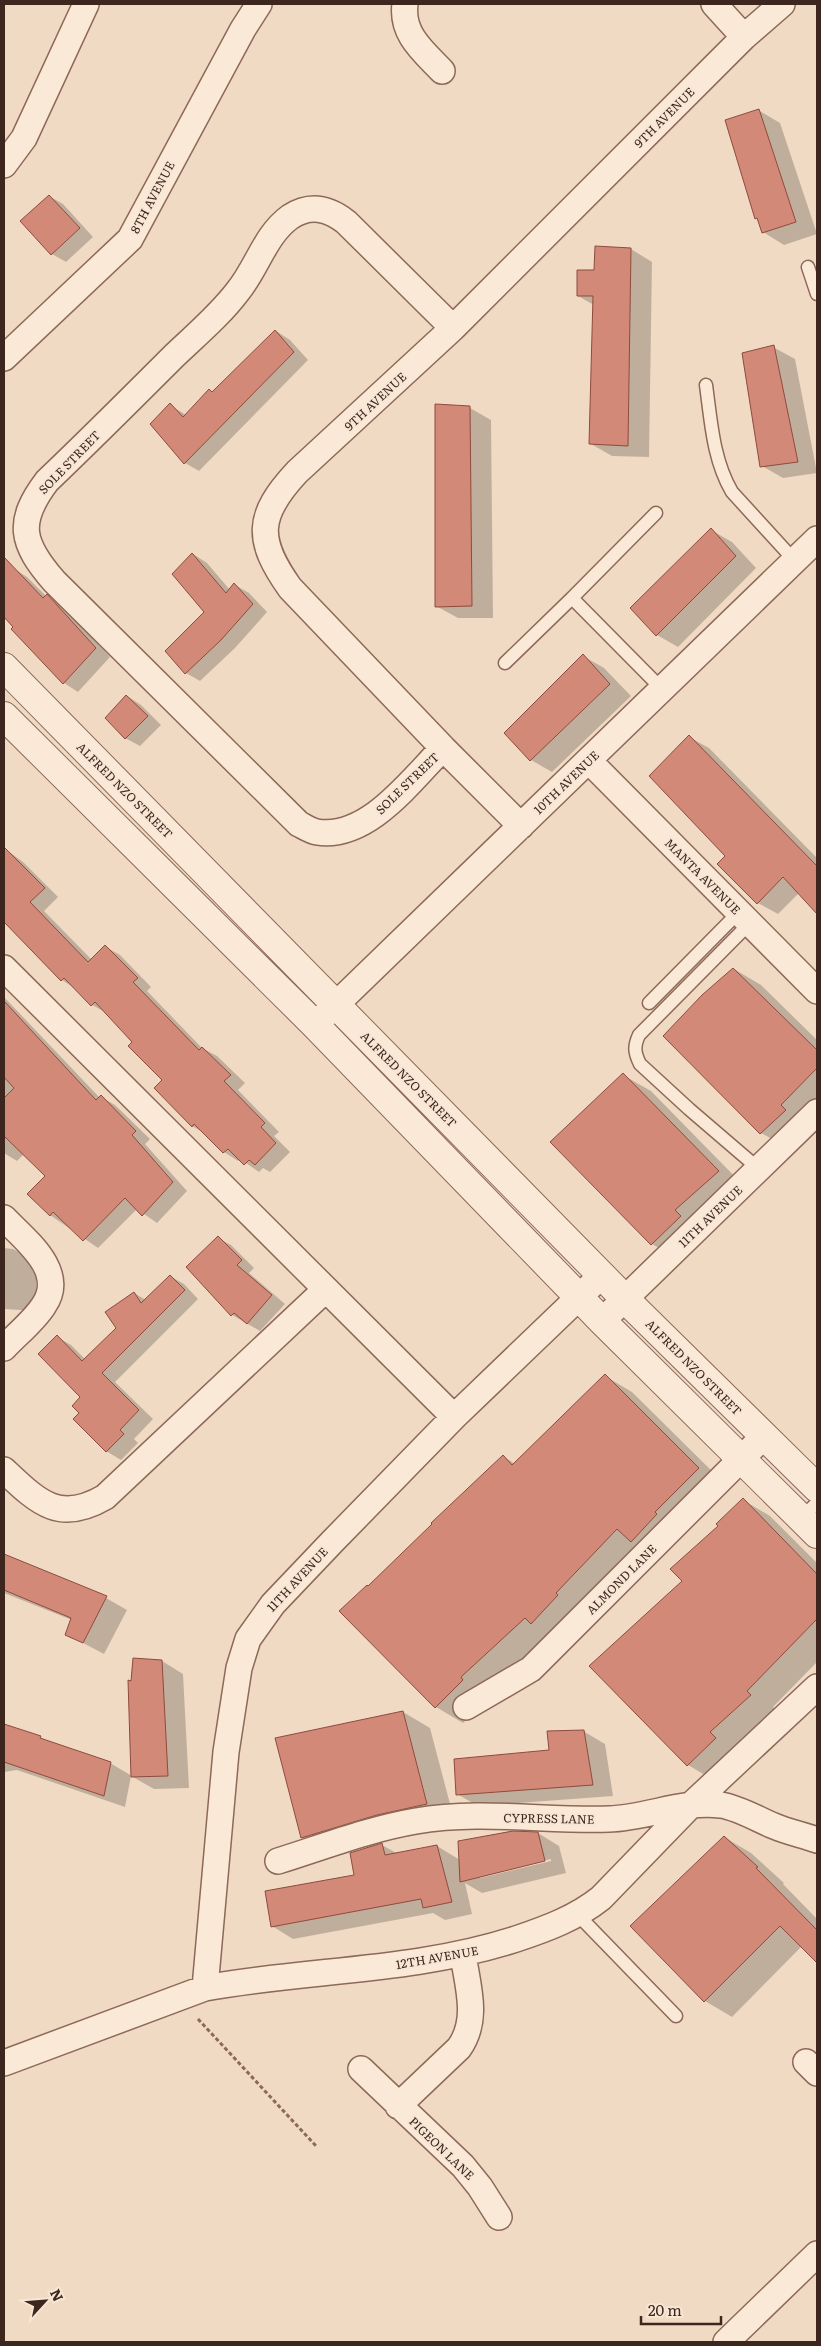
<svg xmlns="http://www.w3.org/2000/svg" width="821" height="2346" font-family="Literata,serif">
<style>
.shadow{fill:#0003;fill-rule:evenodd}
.building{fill:#d28977;stroke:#8e4b3d}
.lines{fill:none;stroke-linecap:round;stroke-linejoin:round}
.service-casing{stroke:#8d6959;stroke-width:15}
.minor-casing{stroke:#8d6959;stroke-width:28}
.tertiary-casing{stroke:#8d6959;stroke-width:30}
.path{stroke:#8d6959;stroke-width:3;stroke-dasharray:4 2.5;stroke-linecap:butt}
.service{stroke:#fbe9d8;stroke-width:12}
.minor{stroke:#fbe9d8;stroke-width:25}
.tertiary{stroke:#fbe9d8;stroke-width:28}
.labels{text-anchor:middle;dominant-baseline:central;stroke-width:4;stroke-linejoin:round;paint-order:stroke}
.street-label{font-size:12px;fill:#3c261e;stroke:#f8e6d4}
</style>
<rect width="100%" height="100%" fill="#f1dac4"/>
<!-- shadow -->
<path class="shadow" d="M 758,110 L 780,123 L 817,234 L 784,245 L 763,232 L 759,220 L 756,218 Z
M 49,196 L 63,204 L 93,237 L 66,262 L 52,254 Z
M 597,248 L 631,249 L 652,262 L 649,457 L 612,456 L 591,444 L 594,305 L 578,296 L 596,272 Z
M 276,331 L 290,340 L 308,360 L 199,471 L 185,463 L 170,405 L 186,415 L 214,393 Z
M 773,347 L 795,359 L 817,473 L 783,478 L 762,466 Z
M 470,408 L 491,420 L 493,618 L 458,618 L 436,606 Z
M 711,530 L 732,542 L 756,568 L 678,647 L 657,635 Z
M 193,554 L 207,563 L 230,590 L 235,585 L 249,593 L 267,612 L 235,648 L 200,681 L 186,673 L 206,612 Z
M 13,568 L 27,577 L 46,596 L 61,604 L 110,657 L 78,692 L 64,683 L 13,629 L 15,627 L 4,616 L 4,577 Z
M 583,656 L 604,668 L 631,696 L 552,772 L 531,760 Z
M 127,696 L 141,705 L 161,725 L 140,746 L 125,738 Z
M 689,737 L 709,748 L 817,858 L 817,912 L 799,893 L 778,914 L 758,903 L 727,856 Z
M 4,848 L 23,862 L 58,897 L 44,911 L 92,960 L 106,947 L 120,955 L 151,987 L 147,991 L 202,1048 L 217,1056 L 245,1083 L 238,1090 L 279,1132 L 274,1136 L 290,1152 L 270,1172 L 263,1168 L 259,1172 L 240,1159 L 238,1161 L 224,1152 L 204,1133 L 192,1126 L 164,1080 L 134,1042 L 107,1013 L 92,1005 L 76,989 L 62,980 L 4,922 Z
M 734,969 L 761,985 L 817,1040 L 817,1112 L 788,1148 L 761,1133 Z
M 4,997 L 100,1098 L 101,1097 L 115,1105 L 150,1139 L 145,1144 L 187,1191 L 157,1223 L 137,1209 L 98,1248 L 50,1215 L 47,1176 L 24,1154 L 17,1161 L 4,1153 Z
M 623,1075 L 651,1091 L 745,1187 L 679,1260 L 652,1244 L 552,1142 Z
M 218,1238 L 231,1245 L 254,1268 L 249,1273 L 285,1304 L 260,1331 L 232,1315 Z
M 4,1248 L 13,1249 L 28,1257 L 36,1266 L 36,1311 L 4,1309 Z
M 170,1276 L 184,1284 L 198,1299 L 115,1382 L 153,1419 L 134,1439 L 138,1443 L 121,1460 L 106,1451 L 81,1413 L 82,1397 L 57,1337 L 71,1345 L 86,1360 L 117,1328 L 134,1293 L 146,1300 Z
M 605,1376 L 632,1392 L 725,1484 L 490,1696 L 463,1723 L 436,1707 L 341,1611 L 369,1587 L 503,1456 L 515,1464 Z
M 743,1500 L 770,1516 L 817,1563 L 817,1662 L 773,1707 L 777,1711 L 715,1781 L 688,1765 L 591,1666 L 684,1581 L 719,1526 Z
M 4,1556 L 106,1598 L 127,1610 L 104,1654 L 66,1634 L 72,1620 L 4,1593 Z
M 162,1661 L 183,1674 L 189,1788 L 154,1789 L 131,1776 L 125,1807 L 17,1770 L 4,1772 L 4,1726 L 40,1737 L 53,1744 L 110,1763 L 132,1776 L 133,1682 Z
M 403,1712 L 430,1728 L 454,1819 L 329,1853 L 302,1837 Z
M 583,1731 L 605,1744 L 613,1796 L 478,1806 L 457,1794 L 551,1751 Z
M 538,1833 L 559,1846 L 566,1873 L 482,1893 L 465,1883 L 472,1914 L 445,1920 L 433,1913 L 293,1939 L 272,1926 L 355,1876 L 382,1845 L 398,1854 L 437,1846 L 460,1860 ZM 551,1859 L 551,1861 L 480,1878 L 480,1876 Z
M 724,1837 L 751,1853 L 784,1883 L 783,1884 L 817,1919 L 817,1961 L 802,1946 L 732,2017 L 705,2001 L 632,1926 Z"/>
<!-- building -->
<path class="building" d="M 759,109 L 796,222 L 762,233 L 757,218 L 755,219 L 725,120 Z
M 49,195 L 80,228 L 51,255 L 20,221 Z
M 595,246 L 631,248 L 628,446 L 589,444 L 593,296 L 577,296 L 577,270 L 594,270 Z
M 275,330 L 294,352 L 184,464 L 150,424 L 170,403 L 183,417 L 209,389 L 212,392 Z
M 774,345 L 798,462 L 760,467 L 742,353 Z
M 435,404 L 470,406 L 472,606 L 435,607 Z
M 711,528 L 736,556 L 656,636 L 630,608 Z
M 192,553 L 226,593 L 234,583 L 253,604 L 221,640 L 185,674 L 165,651 L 204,612 L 172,574 Z
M 4,557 L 43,598 L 47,594 L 96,648 L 63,684 L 11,629 L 13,627 L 4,617 Z
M 583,654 L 610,684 L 530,761 L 504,733 Z
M 126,695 L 148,716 L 125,739 L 105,718 Z
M 689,735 L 817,866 L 817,914 L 783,877 L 757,904 L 717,864 L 725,856 L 649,776 Z
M 4,847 L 45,888 L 30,902 L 88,962 L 105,945 L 138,978 L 133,982 L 199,1050 L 202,1047 L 231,1075 L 224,1081 L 265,1123 L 261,1127 L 276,1143 L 255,1165 L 249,1160 L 244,1165 L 228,1149 L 223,1153 L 194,1124 L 192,1127 L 154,1088 L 162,1080 L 128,1046 L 132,1042 L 95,1002 L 91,1006 L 64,978 L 61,981 L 4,922 Z
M 733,968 L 817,1050 L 817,1068 L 781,1105 L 786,1110 L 760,1134 L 663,1036 L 702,995 Z
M 4,1001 L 96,1100 L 101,1095 L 136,1131 L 132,1135 L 173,1182 L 142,1216 L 125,1198 L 83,1241 L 53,1212 L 50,1216 L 27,1194 L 45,1176 L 4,1136 L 4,1098 L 14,1088 L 4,1077 Z
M 623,1073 L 719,1171 L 675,1210 L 681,1216 L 651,1245 L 550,1142 Z
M 218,1236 L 242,1260 L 237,1265 L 272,1295 L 247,1324 L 234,1313 L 231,1316 L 186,1267 Z
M 170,1275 L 185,1290 L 102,1373 L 139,1410 L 120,1430 L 124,1434 L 106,1452 L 73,1419 L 79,1413 L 72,1406 L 80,1397 L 38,1354 L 57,1335 L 82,1361 L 116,1328 L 105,1312 L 134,1292 L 141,1303 Z
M 605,1374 L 699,1468 L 655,1512 L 657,1514 L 631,1542 L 617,1529 L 556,1593 L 558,1595 L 531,1624 L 525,1618 L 461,1677 L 463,1680 L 435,1708 L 339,1611 L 367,1585 L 368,1586 L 432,1524 L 431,1523 L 503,1455 L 512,1465 Z
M 743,1498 L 817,1574 L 817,1619 L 747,1691 L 751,1695 L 710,1732 L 716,1738 L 687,1766 L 589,1666 L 682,1581 L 670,1569 L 718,1526 L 716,1524 Z
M 4,1554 L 107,1596 L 83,1643 L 65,1635 L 71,1618 L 4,1590 Z
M 133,1658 L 162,1660 L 168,1776 L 131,1777 L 128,1680 L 131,1681 Z
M 403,1711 L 427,1804 L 377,1815 L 301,1838 L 275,1738 Z
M 4,1724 L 41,1736 L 40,1738 L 111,1762 L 104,1796 L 4,1762 Z
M 584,1730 L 593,1785 L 456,1795 L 454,1759 L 549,1750 L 547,1731 Z
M 513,1831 L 538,1832 L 545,1861 L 460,1882 L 458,1841 Z
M 724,1836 L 758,1867 L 756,1868 L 817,1930 L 817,1963 L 780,1926 L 704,2002 L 630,1926 Z
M 382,1843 L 385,1855 L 437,1845 L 452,1902 L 423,1908 L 421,1899 L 271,1927 L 265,1891 L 354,1875 L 350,1853 Z"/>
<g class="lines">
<defs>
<path id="service" d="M 808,267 L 817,294
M 706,385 C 711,421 713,460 732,492 L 795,561
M 656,513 L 572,598 L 662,689
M 505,663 L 572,598
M 750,923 L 639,1035 C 634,1046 634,1052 640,1064 L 689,1109 L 759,1169
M 649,1003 L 739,912
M 801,1518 L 817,1503
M 577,1914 L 676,2016"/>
<path id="minor" d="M 405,4 C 401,34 423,51 442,71
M 714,4 L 744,37
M 4,165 L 24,138 L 86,4
M 4,358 L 130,239 L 243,29 L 259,4
M 443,748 C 411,780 368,840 317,832 C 311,831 305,827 299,824 L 54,581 C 21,543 16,522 47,481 C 90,440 132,398 174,356 C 196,335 220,315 238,291 C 257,268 265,235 290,217 C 310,204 328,208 346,222 L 453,328
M 589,761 L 817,991
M 521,826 L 443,748 L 290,588 C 256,540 256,516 297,472 L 453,328 L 744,37 L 782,4
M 4,968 L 454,1417
M 321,1019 L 817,539
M 4,1218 C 25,1240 67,1271 44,1305 C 34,1321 17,1334 4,1348
M 602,1321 L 817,1112
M 4,1470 C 38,1502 59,1524 105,1497 L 325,1290
M 466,1707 L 531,1669 L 764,1436
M 278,1861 C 323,1847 369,1829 416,1821 C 480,1810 545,1821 609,1819 C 647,1818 683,1800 721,1805 C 739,1808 757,1819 774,1826 C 788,1832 803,1835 817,1840
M 205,1988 L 226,1752 L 239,1668 L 248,1639 L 273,1604 L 332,1542 L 454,1417 L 602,1275
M 806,2062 L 817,2073
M 4,2063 L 205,1988 C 309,1969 414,1972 516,1939 C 546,1929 576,1918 601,1898 L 692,1804 L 817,1687
M 361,2069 L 463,2166 L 480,2187 L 499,2217
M 398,2106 L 459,2048 C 479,2020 468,1987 463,1955
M 726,2342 L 817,2254"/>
<path id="tertiary" d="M 4,667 L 625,1299 L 817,1488
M 4,716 L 315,1025 L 602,1321 L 817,1534"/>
</defs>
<!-- service casing -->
<use href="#service" class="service-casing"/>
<!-- minor casing -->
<use href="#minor" class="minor-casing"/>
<!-- tertiary casing -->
<use href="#tertiary" class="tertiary-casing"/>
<!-- path -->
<path class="path" d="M 198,2019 L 317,2147"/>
<!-- service -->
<use href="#service" class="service"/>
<!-- minor -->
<use href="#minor" class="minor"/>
<!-- tertiary -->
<use href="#tertiary" class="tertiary"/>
</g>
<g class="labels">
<!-- street labels -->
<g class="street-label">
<text transform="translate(664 117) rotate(-45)">9TH AVENUE</text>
<text transform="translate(152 197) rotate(-62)">8TH AVENUE</text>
<text transform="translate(375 401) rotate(-43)">9TH AVENUE</text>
<text transform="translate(69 462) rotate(-46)">SOLE STREET</text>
<text transform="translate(566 782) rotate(-44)">10TH AVENUE</text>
<text transform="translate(407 783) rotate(-44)">SOLE STREET</text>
<text transform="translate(125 790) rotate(45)">ALFRED NZO STREET</text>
<text transform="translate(703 876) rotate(45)">MANTA AVENUE</text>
<text transform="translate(409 1079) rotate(45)">ALFRED NZO STREET</text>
<text transform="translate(710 1216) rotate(-44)">11TH AVENUE</text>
<text transform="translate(694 1367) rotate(45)">ALFRED NZO STREET</text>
<text transform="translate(297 1579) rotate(-47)">11TH AVENUE</text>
<text transform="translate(621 1579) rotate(-45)">ALMOND LANE</text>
<text transform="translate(549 1818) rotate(1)">CYPRESS LANE</text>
<text transform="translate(437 1957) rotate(-10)">12TH AVENUE</text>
<text transform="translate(442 2148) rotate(44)">PIGEON LANE</text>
</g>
</g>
<!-- border -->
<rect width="821" height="2346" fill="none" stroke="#3c261e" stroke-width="10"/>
<!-- north arrow -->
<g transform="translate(45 2301) rotate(64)" stroke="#f8e6d4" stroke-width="4" paint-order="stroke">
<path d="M0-4L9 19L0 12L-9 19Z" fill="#3c261e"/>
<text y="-8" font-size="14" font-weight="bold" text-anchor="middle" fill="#3c261e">N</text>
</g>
<!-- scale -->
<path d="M641 2316v8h80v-8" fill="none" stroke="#3c261e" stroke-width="2.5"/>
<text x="648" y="2316" font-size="15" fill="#3c261e" stroke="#f8e6d4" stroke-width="4" paint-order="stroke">20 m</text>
</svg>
